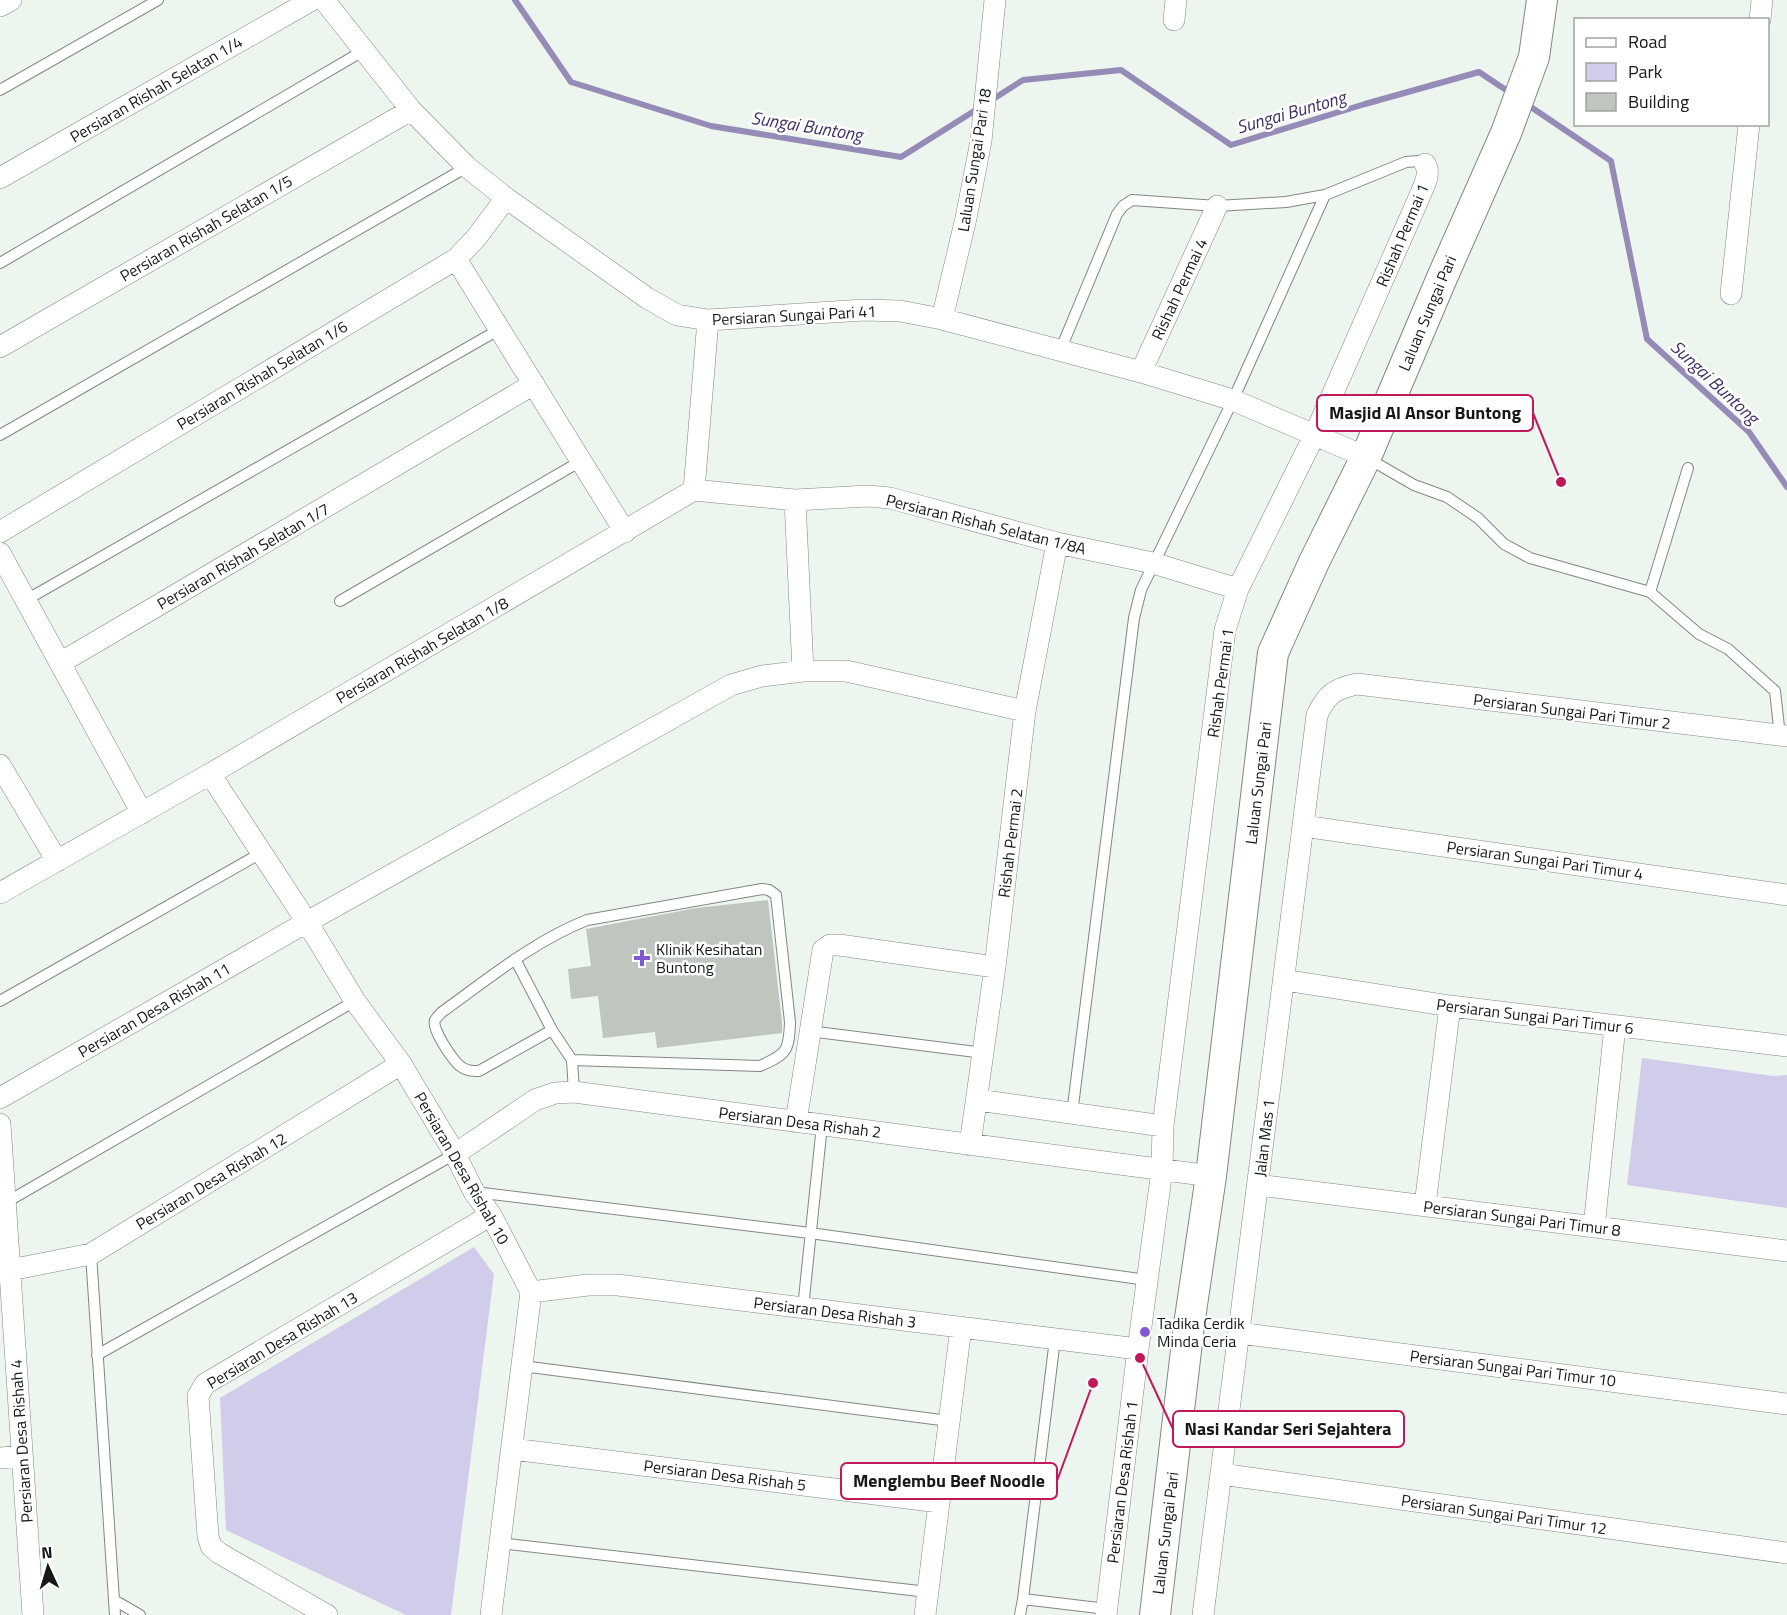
<svg xmlns="http://www.w3.org/2000/svg" width="1787" height="1615" font-family="'Titillium Web',sans-serif">
<style>
.green{fill:#d2cceb}
.lines{fill:none;stroke-linecap:round;stroke-linejoin:round}
.stream{stroke:#968bb7;stroke-width:6}
.building{fill:#bfc6c0}
.lane-casing{stroke:#818882;stroke-width:12}
.street-casing{stroke:#818882;stroke-width:22}
.secondary-casing{stroke:#818882;stroke-width:32}
.lane{stroke:#fff;stroke-width:10}
.street{stroke:#fff;stroke-width:21}
.secondary{stroke:#fff;stroke-width:30}
.poi-dot{fill:#8159d3;stroke:#fff;stroke-width:2}
.labels{text-anchor:middle;dominant-baseline:central;stroke-width:5;stroke-linejoin:round;paint-order:stroke}
.street-label{font-size:16px;fill:#161917;stroke:#fff}
.poi-label{font-size:16px;fill:#161917;stroke:#fff;text-anchor:start}
.water-label{font-size:18px;font-style:italic;fill:#402f67;stroke:#fff}
.leader{fill:none;stroke:#c2185b;stroke-width:2}
.callout-dot{fill:#c2185b;stroke:#fff;stroke-width:2}
.callout{fill:#fff;stroke:#c2185b;stroke-width:2}
.callout-label{font-size:18px;text-anchor:middle;font-weight:bold;fill:#161917}
</style>
<rect width="100%" height="100%" fill="#edf5ef"/>
<!-- green -->
<path class="green" d="M 1642,1058 L 1773,1076 L 1787,1075 L 1787,1208 L 1627,1185 Z
M 474,1247 L 494,1274 L 451,1615 L 406,1615 L 226,1530 L 220,1398 Z"/>
<g class="lines">
<!-- stream -->
<path class="stream" d="M 515,0 L 571,82 L 711,126 L 901,157 L 979,108
M 990,101 L 1023,80 L 1121,70 L 1231,145 L 1365,104 L 1479,72 L 1512,94
M 1525,103 L 1611,161 L 1647,339 L 1749,432 L 1787,487"/>
</g>
<!-- building -->
<path class="building" d="M 768,900 L 782,1022 L 782,1033 L 657,1048 L 655,1032 L 603,1038 L 598,996 L 571,999 L 568,969 L 591,966 L 586,929 L 696,908 Z"/>
<g class="lines">
<defs>
<path id="lane" d="M 0,90 L 158,0
M 0,263 L 363,51
M 1060,351 L 1117,214 L 1123,206 L 1132,200 L 1217,206 L 1286,202 L 1325,195 L 1406,162 L 1419,161 L 1425,164
M 0,435 L 467,167
M 1369,459 L 1414,485 L 1447,497 L 1478,518 L 1504,544 L 1530,558 L 1650,592 L 1699,634 L 1728,649 L 1775,691 L 1780,736
M 1650,592 L 1688,468
M 26,600 L 500,329
M 340,601 L 581,461
M 515,959 L 552,1030
M 0,1001 L 263,852
M 809,1031 L 984,1053
M 572,1060 L 760,1066 C 787,1054 789,1051 790,1022 L 776,895 L 769,890 L 762,889 L 587,920 C 534,941 488,979 442,1012 C 441,1013 435,1019 435,1020 C 431,1029 453,1060 460,1066 C 466,1071 472,1071 479,1071 L 552,1030 L 572,1060 L 574,1092
M 1072,1114 L 1134,618 L 1141,590 L 1233,400 L 1325,195
M 475,1192 L 810,1233 L 1147,1280
M 5,1203 L 355,1001
M 91,1254 L 115,1615
M 803,1308 L 822,1125
M 1055,1339 L 1023,1599 L 1107,1609
M 97,1355 L 455,1154
M 522,1366 L 949,1421
M 500,1543 L 928,1592
M 114,1600 L 140,1615
M 1020,1615 L 1023,1599"/>
<path id="street" d="M 324,0 L 411,110 L 467,167 L 506,198 L 647,298 L 677,315 L 708,320 L 864,310 L 900,311 L 942,319 L 1141,372 L 1233,400 L 1366,457
M 0,6 L 11,0
M 1174,20 L 1176,0
M 1760,20 L 1762,0
M 0,178 L 312,0
M 456,259 L 625,532
M 1731,294 L 1749,124
M 942,319 L 966,218 L 981,141 L 995,0
M 0,347 L 411,110
M 1141,372 L 1217,206
M 694,490 L 795,500 L 868,496 L 890,498 L 1057,543 L 1153,563 L 1238,589
M 795,500 L 803,671
M 0,532 L 456,259 L 476,238 L 506,198
M 0,553 L 60,663 L 534,384
M 60,663 L 142,813
M 0,765 L 57,861
M 210,774 L 307,922 L 355,1001 L 401,1064 L 455,1154 L 474,1192 L 491,1215 L 531,1292 L 491,1615
M 1303,826 L 1787,895
M 0,893 L 210,774 L 694,490 L 708,320
M 1284,980 L 1450,1006 L 1787,1046
M 0,1098 L 307,922 L 731,685 L 762,676 L 803,671 L 846,671 L 1025,711
M 978,1100 L 1163,1126
M 796,1122 L 823,950 L 830,945 L 839,945 L 995,967
M 0,1124 L 33,1615
M 970,1145 L 995,967 L 1025,711 L 1057,543
M 455,1154 L 535,1100 L 555,1093 L 574,1092 L 1211,1176
M 1258,1185 L 1787,1251
M 1425,1205 L 1450,1006
M 1594,1227 L 1615,1026
M 10,1270 L 91,1254 L 401,1064
M 531,1292 L 588,1285 L 618,1285 L 1138,1349
M 1239,1333 L 1787,1404
M 512,1449 L 939,1502
M 0,1458 L 22,1456
M 1221,1474 L 1787,1553
M 327,1615 L 219,1553 L 211,1546 L 208,1536 L 198,1396 L 205,1384 L 491,1215
M 925,1615 L 961,1327
M 1106,1615 L 1138,1349 L 1162,1170 L 1163,1126 L 1225,630 L 1238,589 L 1315,434 L 1418,200 C 1422,189 1432,175 1425,164
M 1203,1615 L 1317,715 C 1327,694 1334,689 1357,684 L 1787,736"/>
<path id="secondary" d="M 1155,1615 L 1189,1325 L 1211,1176 L 1273,653 L 1314,562 L 1366,457 L 1441,280 L 1506,133 L 1534,57 L 1542,0"/>
</defs>
<!-- lane casing -->
<use href="#lane" class="lane-casing"/>
<!-- street casing -->
<use href="#street" class="street-casing"/>
<!-- secondary casing -->
<use href="#secondary" class="secondary-casing"/>
<!-- lane -->
<use href="#lane" class="lane"/>
<!-- street -->
<use href="#street" class="street"/>
<!-- secondary -->
<use href="#secondary" class="secondary"/>
</g>
<!-- markers -->
<g class="poi-dot">
<path d="M639 949h6v6h6v6h-6v6h-6v-6h-6v-6h6z"/>
<circle cx="1145" cy="1332" r="6"/>
</g>
<g class="labels">
<!-- street labels -->
<g class="street-label">
<text transform="translate(156 89) rotate(-30)">Persiaran Rishah Selatan 1/4</text>
<text transform="translate(974 160) rotate(-81)">Laluan Sungai Pari 18</text>
<text transform="translate(206 228) rotate(-30)">Persiaran Rishah Selatan 1/5</text>
<text transform="translate(1402 235) rotate(-67)">Rishah Permai 1</text>
<text transform="translate(1179 289) rotate(-65)">Rishah Permai 4</text>
<text transform="translate(1427 313) rotate(-67)">Laluan Sungai Pari</text>
<text transform="translate(794 315) rotate(-3)">Persiaran Sungai Pari 41</text>
<text transform="translate(262 375) rotate(-31)">Persiaran Rishah Selatan 1/6</text>
<text transform="translate(986 524) rotate(14)">Persiaran Rishah Selatan 1/8A</text>
<text transform="translate(243 556) rotate(-30)">Persiaran Rishah Selatan 1/7</text>
<text transform="translate(422 650) rotate(-30)">Persiaran Rishah Selatan 1/8</text>
<text transform="translate(1220 683) rotate(-82)">Rishah Permai 1</text>
<text transform="translate(1572 711) rotate(7)">Persiaran Sungai Pari Timur 2</text>
<text transform="translate(1258 783) rotate(-83)">Laluan Sungai Pari</text>
<text transform="translate(1010 843) rotate(-83)">Rishah Permai 2</text>
<text transform="translate(1545 860) rotate(8)">Persiaran Sungai Pari Timur 4</text>
<text transform="translate(154 1010) rotate(-30)">Persiaran Desa Rishah 11</text>
<text transform="translate(1535 1016) rotate(7)">Persiaran Sungai Pari Timur 6</text>
<text transform="translate(800 1122) rotate(7)">Persiaran Desa Rishah 2</text>
<text transform="translate(1264 1138) rotate(-83)">Jalan Mas 1</text>
<text transform="translate(462 1168) rotate(60)">Persiaran Desa Rishah 10</text>
<text transform="translate(211 1181) rotate(-31)">Persiaran Desa Rishah 12</text>
<text transform="translate(1522 1218) rotate(7)">Persiaran Sungai Pari Timur 8</text>
<text transform="translate(835 1312) rotate(7)">Persiaran Desa Rishah 3</text>
<text transform="translate(282 1340) rotate(-31)">Persiaran Desa Rishah 13</text>
<text transform="translate(1513 1368) rotate(7)">Persiaran Sungai Pari Timur 10</text>
<text transform="translate(21 1441) rotate(-94)">Persiaran Desa Rishah 4</text>
<text transform="translate(725 1475) rotate(7)">Persiaran Desa Rishah 5</text>
<text transform="translate(1122 1482) rotate(-83)">Persiaran Desa Rishah 1</text>
<text transform="translate(1504 1514) rotate(8)">Persiaran Sungai Pari Timur 12</text>
<text transform="translate(1165 1533) rotate(-83)">Laluan Sungai Pari</text>
</g>
<!-- poi labels -->
<g class="poi-label">
<text x="656" y="949">Klinik Kesihatan<tspan x="656" dy="18">Buntong</tspan></text>
<text x="1157" y="1323">Tadika Cerdik<tspan x="1157" dy="18">Minda Ceria</tspan></text>
</g>
<!-- water labels -->
<g class="water-label">
<text transform="translate(1291 112) rotate(-16)">Sungai Buntong</text>
<text transform="translate(807 126) rotate(9)">Sungai Buntong</text>
<text transform="translate(1715 382) rotate(43)">Sungai Buntong</text>
</g>
</g>
<!-- callouts -->
<path class="leader" d="M1561 482L1533 413M1140 1358L1173 1429M1093 1383L1057 1481"/>
<g class="callout-dot">
<circle cx="1561" cy="482" r="6"/>
<circle cx="1140" cy="1358" r="6"/>
<circle cx="1093" cy="1383" r="6"/>
</g>
<g class="callout">
<rect x="1317" y="395" width="216" height="36" rx="6"/>
<rect x="1173" y="1411" width="231" height="36" rx="6"/>
<rect x="841" y="1463" width="216" height="36" rx="6"/>
</g>
<g class="callout-label">
<text x="1425" y="419">Masjid Al Ansor Buntong</text>
<text x="1288" y="1435">Nasi Kandar Seri Sejahtera</text>
<text x="949" y="1487">Menglembu Beef Noodle</text>
</g>
<!-- legend -->
<rect x="1574" y="18" width="195" height="108" fill="#ffffff" stroke="#a2a3a2" stroke-width="1.5"/>
<rect x="1586" y="38" width="30" height="9" fill="#ffffff" stroke="#a2a3a2" stroke-width="1.5"/>
<text x="1628" y="48" font-size="18" fill="#161917">Road</text>
<rect x="1586" y="63" width="30" height="18" fill="#d2cceb" stroke="#a2a3a2" stroke-width="1.5"/>
<text x="1628" y="78" font-size="18" fill="#161917">Park</text>
<rect x="1586" y="93" width="30" height="18" fill="#bfc6c0" stroke="#a2a3a2" stroke-width="1.5"/>
<text x="1628" y="108" font-size="18" fill="#161917">Building</text>
<!-- north arrow -->
<g transform="translate(48 1567) rotate(356)" stroke="#ffffff" stroke-width="4.5" paint-order="stroke">
<path d="M0-4.5L10 22L0 15L-10 22Z" fill="#161917"/>
<text y="-9" font-size="16" font-weight="bold" text-anchor="middle" fill="#161917">N</text>
</g>
</svg>
